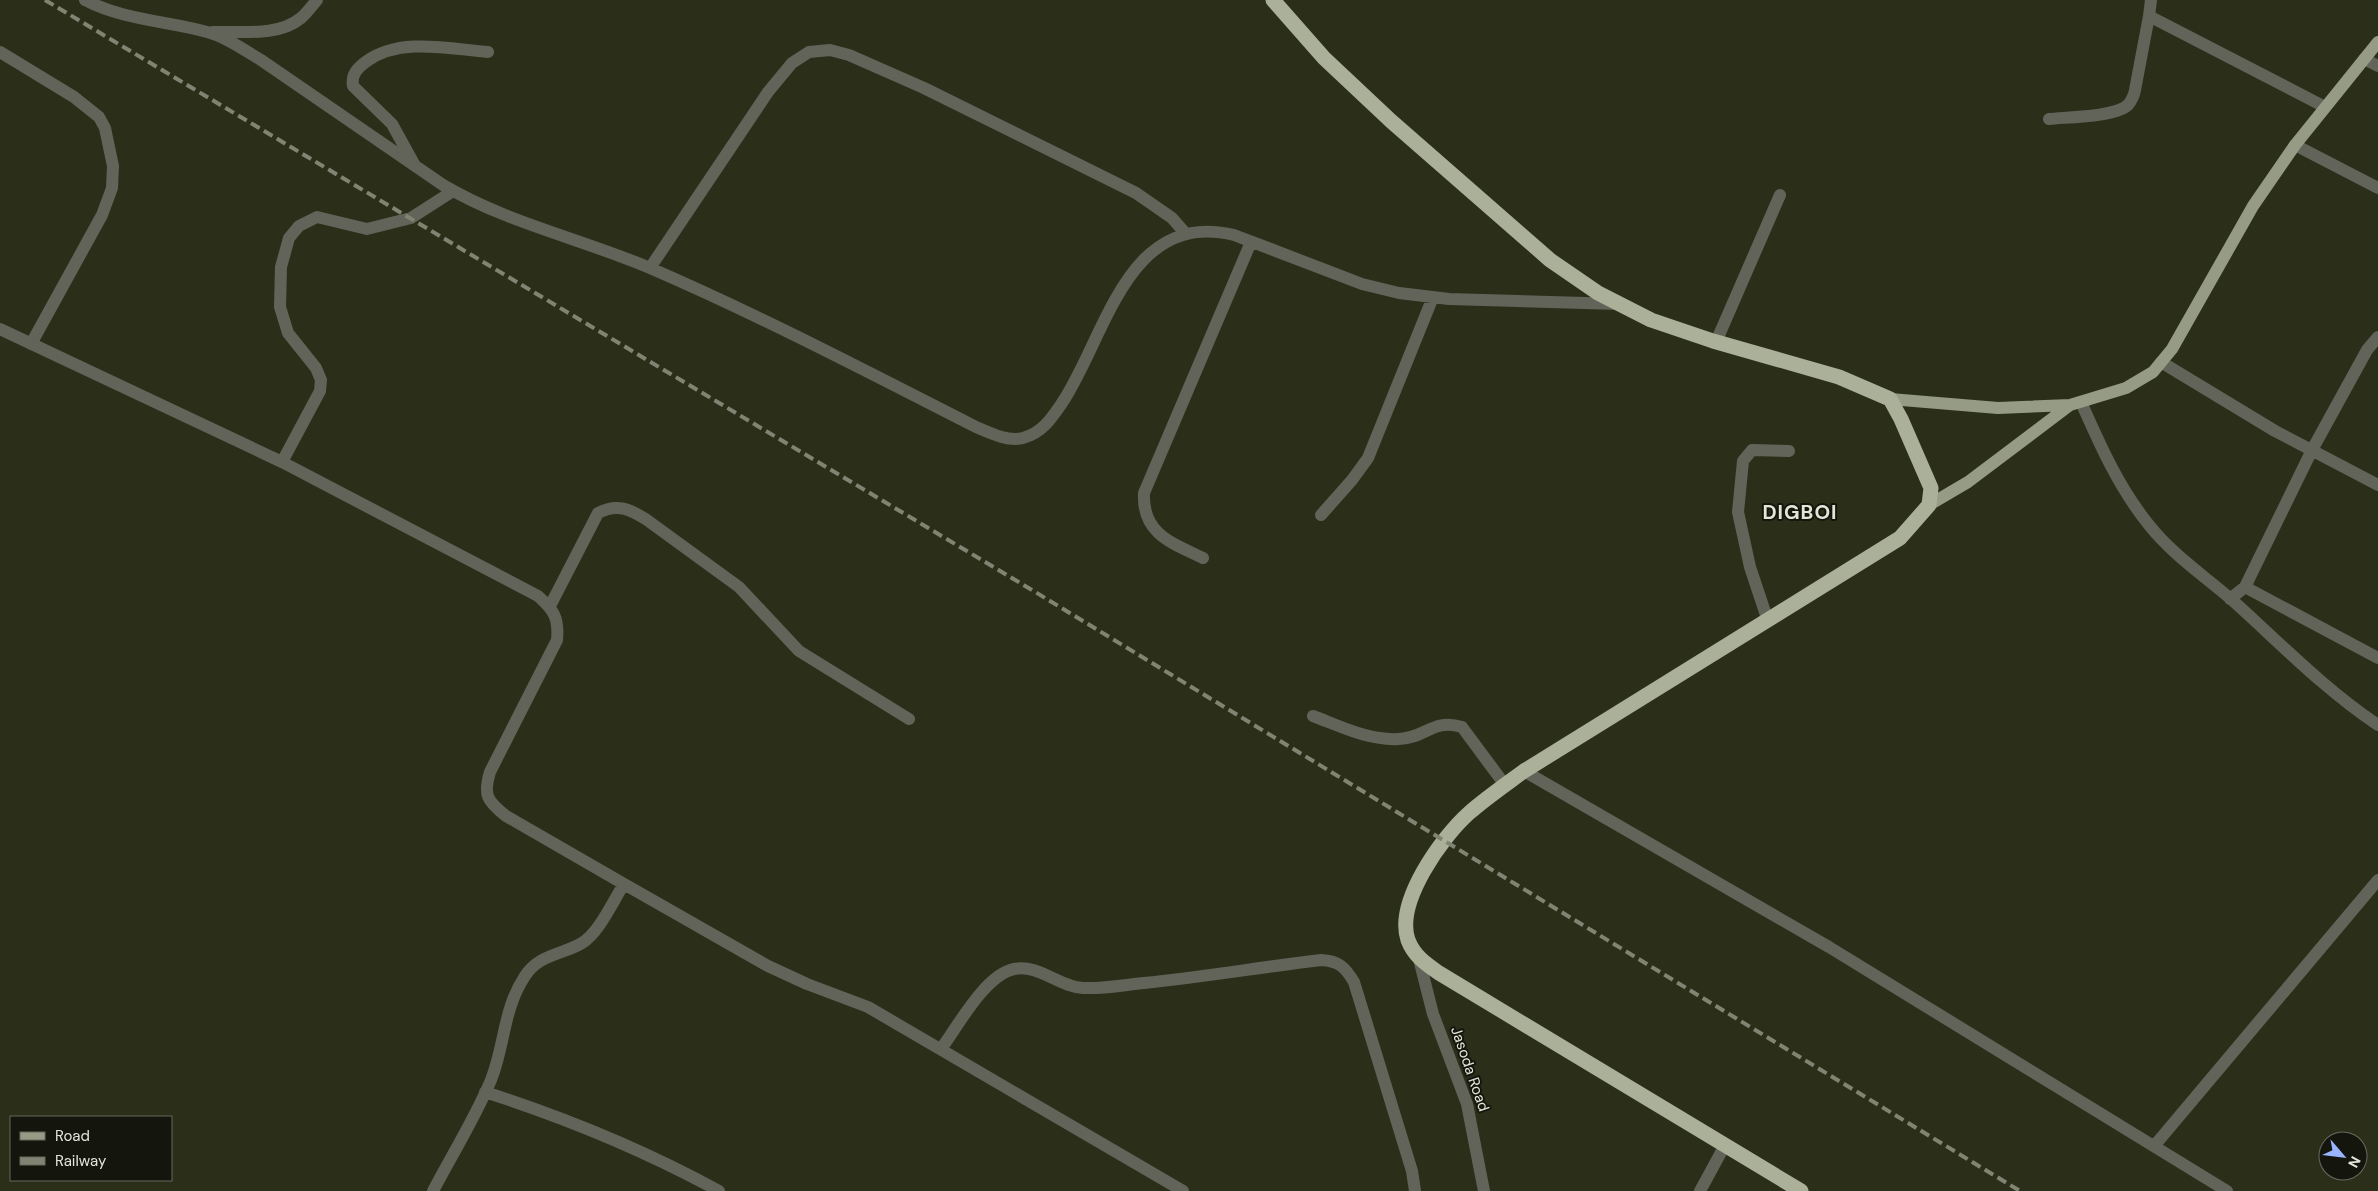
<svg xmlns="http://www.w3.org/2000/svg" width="2378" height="1191" font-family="'DM Sans',sans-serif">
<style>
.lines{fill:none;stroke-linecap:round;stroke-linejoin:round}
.minor{stroke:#62645a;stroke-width:12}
.major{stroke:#969b86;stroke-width:12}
.highway{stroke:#abb098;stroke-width:15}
.rail{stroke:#818473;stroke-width:4;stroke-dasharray:10 5;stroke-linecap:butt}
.labels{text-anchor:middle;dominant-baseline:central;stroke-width:4;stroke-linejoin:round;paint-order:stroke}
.street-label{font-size:15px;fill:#e2e5d8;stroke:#14160d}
.district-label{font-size:20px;font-weight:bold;letter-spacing:1px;fill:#e2e5d8;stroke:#14160d}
</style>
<rect width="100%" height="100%" fill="#2b2f1a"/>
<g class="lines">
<!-- minor -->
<path class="minor" d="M 85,0 C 123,20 167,21 207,32 C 226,37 244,50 261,60 L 443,185 C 507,223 582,239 650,268 C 761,316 868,372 976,427 C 990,433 1008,442 1023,438 C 1042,433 1051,419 1062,403 C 1106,337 1127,209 1234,235 L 1362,284 L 1399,293 L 1449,299 L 1619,304
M 2151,0 L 2149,16 L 2325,107
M 213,32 C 241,31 278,37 301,18 C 307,13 312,6 317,0
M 0,52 L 74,97 L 99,117 L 105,128 L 113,166 L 112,188 L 102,215 L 31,344
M 2364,59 L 2378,66
M 2049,119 C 2068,117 2115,117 2128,105 C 2132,100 2134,96 2135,90 L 2149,16
M 2295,145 L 2378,188
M 414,164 L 392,124 L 353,86 C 351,75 357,68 367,61 C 401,37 449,49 488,52
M 650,268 L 768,92 L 792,63 L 809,52 L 830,50 L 849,55 L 924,88 L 1136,193 L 1172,218 L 1186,234
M 0,329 L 282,462
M 1716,342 L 1780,195
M 2161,362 L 2275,431 L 2378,485
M 2081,402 C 2100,445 2119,488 2149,525 C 2172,554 2203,575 2231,599 C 2279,642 2324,689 2378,725
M 1321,515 L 1352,480 L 1368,458 L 1433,297
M 1203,558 C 1172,543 1142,534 1144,493 L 1251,242
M 2245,587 L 2378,658
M 2230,599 L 2245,587 L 2312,450 L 2367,350 L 2378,337
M 550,606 L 598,513 C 617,503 630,509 647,520 L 739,587 L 799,651 L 909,719
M 1768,621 L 1750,567 L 1738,512 L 1743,461 L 1752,450 L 1789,451
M 1313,716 C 1340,726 1369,741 1399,739 C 1426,738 1433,718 1462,727 L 1505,785
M 1524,771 L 1829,947 L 2227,1191
M 624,884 L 768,966 L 807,984 L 868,1007 L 1183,1191
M 1419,959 L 1433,1014 L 1467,1104 L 1484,1191
M 941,1049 C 958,1026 985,975 1014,969 C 1039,964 1059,987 1083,988 C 1103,989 1124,985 1144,983 C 1203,977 1262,967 1321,960 C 1339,961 1345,967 1354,982 L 1412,1171 L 1415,1191
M 485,1092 C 566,1118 644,1150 719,1191
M 2155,1145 L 2378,880
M 433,1191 C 452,1155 475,1118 491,1080 C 505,1045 503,1009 525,976 C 539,954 562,955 582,943 C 599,933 613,901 624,884 L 506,816 C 487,801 483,795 490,772 L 557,640 C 559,618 554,610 538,596 L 282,462 L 320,391 L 321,380 L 316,368 L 288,333 L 280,307 L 281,267 L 289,238 L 299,226 L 317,217 L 367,229 L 411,218 L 453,191
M 1700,1191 L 1725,1145"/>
<!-- major -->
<path class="major" d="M 1890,399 L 1998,408 L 2070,405 L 2126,388 L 2153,372 L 2172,349 L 2253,206 L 2295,145 L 2378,42
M 1929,505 L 1968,482 L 2070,405"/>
<!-- highway -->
<path class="highway" d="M 1273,0 L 1324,58 L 1391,121 L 1550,260 L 1598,293 L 1651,320 L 1713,341 L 1839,377 L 1890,399 L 1901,419 L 1931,488 L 1929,505 L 1900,538 L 1524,771 C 1505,785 1486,798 1469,813 C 1442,837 1395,902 1408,940 C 1414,956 1426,964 1439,973 L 1801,1191"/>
<!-- rail -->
<path class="rail" d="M 45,0 L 1032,590 L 2020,1191"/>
</g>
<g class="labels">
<!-- street labels -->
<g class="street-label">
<text transform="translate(1470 1069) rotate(71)">Jasoda Road</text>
</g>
<!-- district labels -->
<g class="district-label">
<text x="1800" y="512">DIGBOI</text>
</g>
</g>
<!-- legend -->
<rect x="10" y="1116" width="162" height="65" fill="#14160d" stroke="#66695e"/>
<rect x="20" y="1132" width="25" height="8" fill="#969b86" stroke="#66695e"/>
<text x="55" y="1141" font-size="15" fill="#e2e5d8">Road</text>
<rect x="20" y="1157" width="25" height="8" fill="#818473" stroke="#66695e"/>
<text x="55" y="1166" font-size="15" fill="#e2e5d8">Railway</text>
<!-- north arrow -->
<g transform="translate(2343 1156) rotate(118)"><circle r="24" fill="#14160d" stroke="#66695e"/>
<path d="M0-4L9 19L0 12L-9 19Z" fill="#99b5fd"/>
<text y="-8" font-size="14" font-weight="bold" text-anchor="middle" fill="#e2e5d8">N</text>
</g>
</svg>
